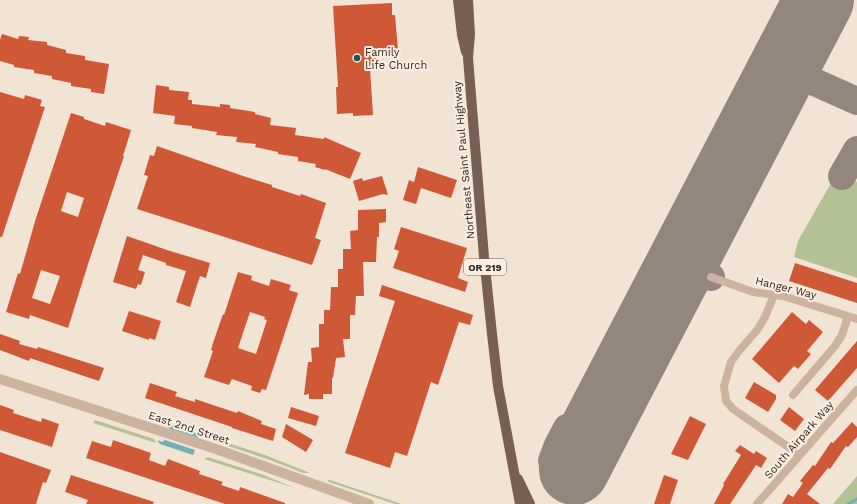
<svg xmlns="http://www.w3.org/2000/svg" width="857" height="504" font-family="'Work Sans',sans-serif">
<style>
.green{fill:#b3c294}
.water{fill:#72afb1}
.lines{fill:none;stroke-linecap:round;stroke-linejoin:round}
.stream{stroke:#72afb1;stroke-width:3}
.taxiway{stroke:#93867c;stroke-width:28}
.runway{stroke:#93867c;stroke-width:70}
.building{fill:#cf5836;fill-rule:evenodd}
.minor{stroke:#cbb3a0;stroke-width:8}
.tertiary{stroke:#cbb3a0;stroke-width:10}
.primary{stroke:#775f54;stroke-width:10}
.poi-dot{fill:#175558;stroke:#faeee1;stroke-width:1.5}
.labels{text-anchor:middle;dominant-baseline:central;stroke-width:4;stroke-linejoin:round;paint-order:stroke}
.shield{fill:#faeee1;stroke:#6f645d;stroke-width:1}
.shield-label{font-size:10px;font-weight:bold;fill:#342924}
.poi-label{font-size:11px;fill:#342924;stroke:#faeee1;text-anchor:start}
.street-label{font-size:11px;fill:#342924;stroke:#faeee1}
</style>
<rect width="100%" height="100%" fill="#f2e4d5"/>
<!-- green -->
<path class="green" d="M 835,176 L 857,182 L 857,278 L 794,257 L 798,241 Z
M 95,420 L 154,439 L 156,443 L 93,423 Z
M 212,438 L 265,455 L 310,473 L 303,473 L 270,460 L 213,441 Z
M 208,457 L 261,474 L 295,488 L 204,459 Z
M 857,476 L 857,504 L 833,504 Z
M 327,479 L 402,504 L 395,504 L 329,482 Z"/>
<!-- water -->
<path class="water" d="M 166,423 L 199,434 L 198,438 L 170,429 L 167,426 L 163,424 Z
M 157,440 L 162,442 L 165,440 L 195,450 L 193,455 L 160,444 Z"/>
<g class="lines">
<!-- stream -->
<path class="stream" d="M 848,504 L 857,499"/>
<!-- taxiway -->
<path class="taxiway" d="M 783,68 L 857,101
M 842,176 L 857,150
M 681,264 L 711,277
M 574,470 L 564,472 L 555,467 L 552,461 L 558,445 L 567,428 L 578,425 L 598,425"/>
<!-- runway -->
<path class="runway" d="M 574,470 L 819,0"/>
</g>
<!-- building -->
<path class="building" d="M 392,3 L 392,15 L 395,15 L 398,50 L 383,51 L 370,69 L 373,115 L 353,116 L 353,113 L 337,114 L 336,87 L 338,87 L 333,6 Z
M 2,34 L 18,39 L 19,36 L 29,37 L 28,40 L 47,42 L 47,45 L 66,50 L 66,53 L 85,56 L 85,60 L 109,64 L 104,94 L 91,92 L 91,89 L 71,86 L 71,83 L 52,79 L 52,76 L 34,73 L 34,70 L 14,67 L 14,65 L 0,61 L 0,40 Z
M 156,85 L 169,87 L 169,90 L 189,92 L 188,100 L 192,100 L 192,104 L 220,107 L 220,104 L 230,105 L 230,108 L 255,112 L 255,114 L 271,118 L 270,125 L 296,128 L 295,135 L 324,139 L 324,137 L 361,153 L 350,179 L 325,169 L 325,170 L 315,167 L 316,164 L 298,161 L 298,157 L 278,154 L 278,152 L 255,147 L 256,144 L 236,142 L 237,137 L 216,135 L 217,132 L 192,128 L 192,126 L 174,124 L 175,116 L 153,113 Z
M 0,92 L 24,99 L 25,95 L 42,100 L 40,106 L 45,107 L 2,237 L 0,237 Z
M 71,113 L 84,117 L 84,119 L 105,126 L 106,122 L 131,130 L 123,156 L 124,156 L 89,261 L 68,328 L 30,315 L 29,319 L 6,312 L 18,273 L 20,274 L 36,218 ZM 67,192 L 84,198 L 78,217 L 61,211 ZM 41,270 L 60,276 L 50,304 L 32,298 Z
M 157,146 L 246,177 L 272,185 L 272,187 L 300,196 L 301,194 L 326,203 L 315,238 L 321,240 L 312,265 L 137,209 L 148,176 L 144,175 L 150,155 L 154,156 Z
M 418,167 L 457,180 L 451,198 L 421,188 L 416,204 L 403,200 L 409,180 L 414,182 Z
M 382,176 L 388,195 L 383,194 L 359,201 L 353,181 L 362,178 L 363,181 Z
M 386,209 L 386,222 L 379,223 L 379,237 L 377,237 L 376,262 L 363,262 L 364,296 L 356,296 L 355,315 L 350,315 L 350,339 L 343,339 L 345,357 L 336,358 L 333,378 L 332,378 L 332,394 L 323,394 L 323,399 L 309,399 L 309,394 L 304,395 L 308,362 L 312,362 L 311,348 L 319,347 L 319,324 L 324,324 L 324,310 L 330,310 L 331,287 L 338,287 L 338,269 L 343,269 L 343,249 L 351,249 L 350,231 L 358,230 L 358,210 Z
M 401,227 L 467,248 L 458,278 L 468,282 L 465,292 L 393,268 L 399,251 L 394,249 Z
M 127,236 L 167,250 L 210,263 L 206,278 L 200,276 L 190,307 L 176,302 L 186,271 L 166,265 L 166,263 L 143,255 L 138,270 L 145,272 L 141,285 L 138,284 L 136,289 L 113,282 Z
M 795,263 L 857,283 L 857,303 L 789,281 Z
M 238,272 L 252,276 L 251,280 L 269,286 L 271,279 L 291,285 L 289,290 L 298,293 L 266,390 L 262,389 L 260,393 L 251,390 L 252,386 L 232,379 L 229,385 L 204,377 L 213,351 L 211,350 L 214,340 L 223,314 L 224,315 ZM 250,312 L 265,317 L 264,319 L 267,320 L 256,354 L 238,348 Z
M 382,285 L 473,315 L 470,325 L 459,322 L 438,385 L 431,382 L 407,456 L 395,452 L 390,468 L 345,453 L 395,301 L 379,296 Z
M 129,311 L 161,321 L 155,340 L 149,338 L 149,340 L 122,331 Z
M 792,312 L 806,324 L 809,320 L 823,332 L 807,351 L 811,354 L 798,369 L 794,366 L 779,383 L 752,359 Z
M 0,334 L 20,341 L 19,344 L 37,349 L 38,347 L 104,368 L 99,381 L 30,358 L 29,361 L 0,350 Z
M 857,341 L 857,368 L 828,401 L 815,390 Z
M 754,382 L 776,395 L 776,399 L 768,412 L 745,398 Z
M 150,383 L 177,392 L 175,396 L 195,402 L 195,399 L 237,413 L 238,411 L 262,421 L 261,424 L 276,429 L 273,441 L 232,428 L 232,427 L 145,398 Z
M 0,405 L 14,410 L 13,413 L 41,422 L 42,418 L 59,424 L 52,447 L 0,430 Z
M 291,407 L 319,416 L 316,426 L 288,418 Z
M 789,407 L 804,419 L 795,431 L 780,420 Z
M 690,416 L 706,424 L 688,460 L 671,454 Z
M 852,422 L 857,427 L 857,437 L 848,447 L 846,446 L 830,469 L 828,468 L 807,494 L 820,504 L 782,504 L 788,494 L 793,497 L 803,483 L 800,481 L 813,465 L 815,466 L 831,442 L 833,443 Z
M 286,424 L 313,440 L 306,452 L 282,437 Z
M 113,440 L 151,453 L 149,460 L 165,466 L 168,459 L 200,471 L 199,474 L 223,482 L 221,485 L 239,491 L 240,487 L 285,503 L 285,504 L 225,504 L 86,458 L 92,441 L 111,447 Z
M 740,445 L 754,454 L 756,451 L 767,458 L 761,468 L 756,465 L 730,504 L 714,504 L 724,485 L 723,484 L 741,455 L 735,451 Z
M 0,452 L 51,470 L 46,483 L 43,482 L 36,504 L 0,504 Z
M 71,475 L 154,502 L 153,504 L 86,504 L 88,500 L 65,492 Z
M 664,475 L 678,480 L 670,504 L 654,504 Z"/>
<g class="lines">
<!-- minor -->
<path class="minor" d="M 711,277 L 753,292 L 783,296 L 857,319
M 774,295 L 765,317 L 758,329 L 739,351 L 731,362 L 724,386 L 726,401 L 733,409 L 800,455
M 793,395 L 835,346 L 842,335 L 848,316
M 757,504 L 857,390"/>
<!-- tertiary -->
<path class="tertiary" d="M 0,379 L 216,449 L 369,504"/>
<!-- primary -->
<path class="primary" d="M 458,0 L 462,35 L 466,52
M 468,0 L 470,34 L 468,58 L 484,257 L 492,334 L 498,386 L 520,504
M 518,479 L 530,504"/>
</g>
<!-- markers -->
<circle class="poi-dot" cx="357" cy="58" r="4"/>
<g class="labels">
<!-- shield labels -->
<rect class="shield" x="464" y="259" width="42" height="16" rx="3"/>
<g class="shield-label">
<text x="485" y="267">OR 219</text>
</g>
<!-- poi labels -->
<g class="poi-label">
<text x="365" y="52">Family<tspan x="365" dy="13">Life Church</tspan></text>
</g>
<!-- street labels -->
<g class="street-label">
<text transform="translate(464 160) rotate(-95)">Northeast Saint Paul Highway</text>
<text transform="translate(786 288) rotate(14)">Hanger Way</text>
<text transform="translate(189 428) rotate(18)">East 2nd Street</text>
<text transform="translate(799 440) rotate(-49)">South Airpark Way</text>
</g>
</g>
</svg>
